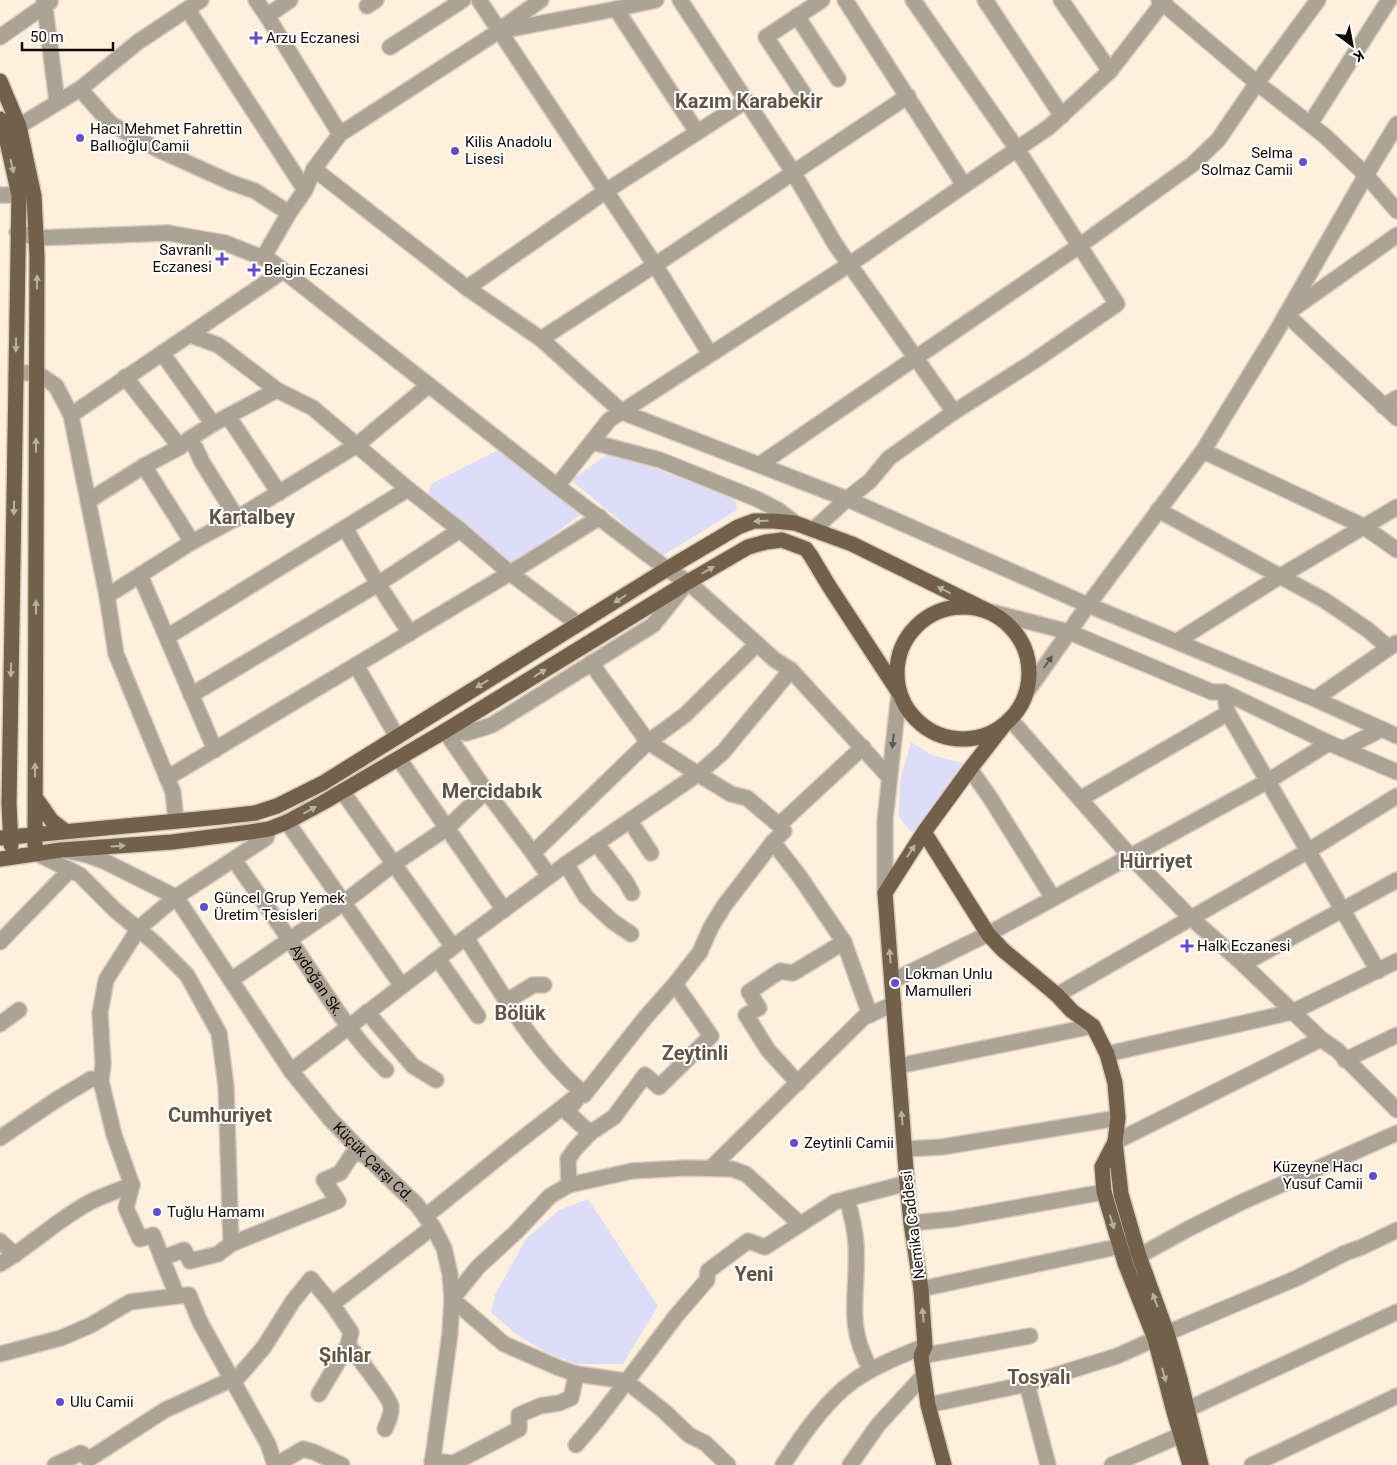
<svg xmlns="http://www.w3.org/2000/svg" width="1397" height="1465" font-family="Roboto,sans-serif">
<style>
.green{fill:#dddcf9}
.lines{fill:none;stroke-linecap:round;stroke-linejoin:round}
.minor-casing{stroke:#d9cbbb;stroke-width:18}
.major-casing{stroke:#d9cbbb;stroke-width:18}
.minor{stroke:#aca296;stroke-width:15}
.major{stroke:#71604a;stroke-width:15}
.oneway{fill:#b8b0a4}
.oneway2{fill:#5e564d}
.poi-dot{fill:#654cc5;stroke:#fff;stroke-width:2}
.labels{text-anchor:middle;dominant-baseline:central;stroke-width:4;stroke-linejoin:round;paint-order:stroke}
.poi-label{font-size:15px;fill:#100a04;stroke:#fff;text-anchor:start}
.street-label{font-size:15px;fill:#100a04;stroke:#fff}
.district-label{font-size:20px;font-weight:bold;fill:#635441;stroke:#fff}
</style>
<rect width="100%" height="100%" fill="#fff0de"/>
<!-- green -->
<path class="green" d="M 500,449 L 582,514 L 513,564 L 429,497 L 429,490 L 433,483 Z
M 611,452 L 732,497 L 736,502 L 737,510 L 662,556 L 571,480 Z
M 911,742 L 932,755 L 966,764 L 917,831 L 911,832 L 899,817 L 900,781 Z
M 588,1199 L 658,1306 L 623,1364 L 576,1364 L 546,1352 L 517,1335 L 491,1312 L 495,1295 L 526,1239 L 559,1210 Z"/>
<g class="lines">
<defs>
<g id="minor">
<path d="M 44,0 L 57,102"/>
<path d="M 256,0 L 267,16 L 340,134"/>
<path d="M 479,0 L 655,265 L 710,354"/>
<path d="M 680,0 L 793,172 L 835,244 L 954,412"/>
<path d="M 845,0 L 964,185"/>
<path d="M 985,0 L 1062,116"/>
<path d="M 1061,0 L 1110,71"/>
<path d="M 1159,0 L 1257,83 L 1325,136 L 1366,175 L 1397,211"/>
<path d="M 367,6 L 376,0"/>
<path d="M 616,9 L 697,132"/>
<path d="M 188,10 L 305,190"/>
<path d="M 267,16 L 290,0"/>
<path d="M 797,16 L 838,79"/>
<path d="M 502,28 L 541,0"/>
<path d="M 0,37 L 50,2"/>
<path d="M 390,47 L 463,0"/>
<path d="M 80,89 L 111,124 L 159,150 L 232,183 L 255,191 L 289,213"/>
<path d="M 809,102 L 766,37 L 822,0"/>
<path d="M 1310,124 L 1389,0"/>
<path d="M 19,126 L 80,89 L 138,42 L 201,0"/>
<path d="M 314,169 L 467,288 L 541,339 L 622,412 L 847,499 L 1088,605 L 1315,699 L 1397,736"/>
<path d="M 0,195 L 19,195"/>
<path d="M 17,232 L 36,238 L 168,233 L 225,243 L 271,261 L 557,486 L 667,569 L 688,582 L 775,660 L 791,670 L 889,777"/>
<path d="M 1397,235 L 1286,314 L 1397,418"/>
<path d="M 263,258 L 289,213 L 305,190 L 314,169 L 340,134 L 499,31 L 616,9 L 656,0"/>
<path d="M 467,288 L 606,191 L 746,101"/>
<path d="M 190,335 L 218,345 L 277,390 L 313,408 L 408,489 L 460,530 L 510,573 L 578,624"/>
<path d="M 541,339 L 655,265 L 908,96"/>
<path d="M 162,353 L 213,424"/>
<path d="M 16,373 L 37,373 L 56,386 L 71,415 L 107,596 L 116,654 L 173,792 L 176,821"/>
<path d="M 125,377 L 180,447"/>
<path d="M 1383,406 L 1397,398"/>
<path d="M 71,415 L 283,271"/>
<path d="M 228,416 L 279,493"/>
<path d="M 189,439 L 196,449 L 202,462 L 237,518"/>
<path d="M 592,442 L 660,460 L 757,499 L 778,510 L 795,523"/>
<path d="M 1203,451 L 1363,526 L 1397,550"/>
<path d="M 759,465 L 1079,246 L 1193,164 L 1218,140 L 1257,83 L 1318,0"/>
<path d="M 144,466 L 192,542"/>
<path d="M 557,486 L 609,420 L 850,264 L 1049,127 L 1110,71 L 1165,0"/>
<path d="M 88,501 L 144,466 L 180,447 L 189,439 L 213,424 L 277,390"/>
<path d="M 1158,510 L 1324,600 L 1368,630 L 1389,648"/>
<path d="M 345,528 L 378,584 L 410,633"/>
<path d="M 813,530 L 847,499 L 870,481 L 889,458 L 954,412 L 1031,363 L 1117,304 L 1017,149 L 913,0"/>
<path d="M 140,575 L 215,750"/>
<path d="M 107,596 L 192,542 L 237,518 L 357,445 L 429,385"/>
<path d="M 988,611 L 1069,632 L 1212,692 L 1224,692 L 1329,743 L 1397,772"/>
<path d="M 167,637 L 408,489"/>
<path d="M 1177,641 L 1279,577 L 1397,507"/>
<path d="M 356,665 L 397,737"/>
<path d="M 1224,692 L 1228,713 L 1378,971"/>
<path d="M 1026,693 L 1088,605 L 1203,451 L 1275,334 L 1366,175 L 1397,124"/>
<path d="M 191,695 L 378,584 L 460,530"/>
<path d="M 1315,699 L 1396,643"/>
<path d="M 1010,719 L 1130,856 L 1190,917 L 1243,964 L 1321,1039 L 1337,1050 L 1397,1110"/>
<path d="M 445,731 L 467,733 L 492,725 L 653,625 L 686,584"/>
<path d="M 445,731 L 486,791 L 533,853 L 549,876"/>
<path d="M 1343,749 L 1382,729"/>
<path d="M 399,759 L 504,910"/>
<path d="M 970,769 L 991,799 L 1053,898"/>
<path d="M 167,778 L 510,573 L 600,517"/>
<path d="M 342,791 L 453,947"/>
<path d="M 1080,799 L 1228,713"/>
<path d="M 630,821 L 651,853"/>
<path d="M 287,822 L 402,986"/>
<path d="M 779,825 L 863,747"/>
<path d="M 269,829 L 266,838 L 176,897 L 139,928 L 106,980 L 100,1013 L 103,1064 L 101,1081 L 114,1135 L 132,1185 L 126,1208 L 140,1239 L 153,1235 L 177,1296 L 189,1295 L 200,1322 L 268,1444 L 275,1465"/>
<path d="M 773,842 L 800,877 L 844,942 L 870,1015"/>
<path d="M 596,843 L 626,882 L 632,893"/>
<path id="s1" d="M 67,851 L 87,855 L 106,862 L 176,897 L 291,1071 L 331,1120 L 363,1153 L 417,1205 L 433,1227 L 444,1248 L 450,1274 L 452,1299 L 450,1333 L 432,1465"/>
<path d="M 36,853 L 80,875 L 115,910 L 156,944 L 187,975 L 219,1033 L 226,1086 L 231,1244"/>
<path d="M 533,853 L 648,742 L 685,715 L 757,644"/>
<path id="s2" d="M 234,860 C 259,895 284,931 308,967 C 332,1003 354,1039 386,1070"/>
<path d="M 566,864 L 586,897 L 612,921 L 631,934"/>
<path d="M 885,893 L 885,820 L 899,693"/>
<path d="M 466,938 C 501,991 533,1050 582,1092 L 567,1112 L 590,1133"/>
<path d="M 0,942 L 70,870"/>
<path d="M 438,959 L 478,1016"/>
<path d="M 1243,964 L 1397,880"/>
<path d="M 231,980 L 343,903 L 395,863 L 447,828 L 486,791"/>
<path d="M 892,981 L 988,934 L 1268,781 L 1329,743"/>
<path d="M 1057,995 L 1308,851 L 1397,796"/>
<path d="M 507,1001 L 533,985 L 544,985"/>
<path d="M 367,1012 L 413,1066 L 436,1080"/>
<path d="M 0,1024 L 19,1010"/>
<path d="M 1107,1054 L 1292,1012 L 1397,961"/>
<path d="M 1345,1060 L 1397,1035"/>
<path d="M 898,1066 L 1093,1026"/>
<path d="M 291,1071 L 453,947 L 566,864 L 698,774 L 723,752 L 791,670"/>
<path d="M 798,1083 L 768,1050 L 746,1015 L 759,1008 L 749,992 L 780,971 L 793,973 L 844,942"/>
<path d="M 0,1138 L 56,1100 L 91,1079 L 101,1081"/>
<path d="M 1115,1142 L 1321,1039"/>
<path d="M 905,1149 L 942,1147 L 1118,1118"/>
<path d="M 711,1168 L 864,1017 L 894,1004"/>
<path d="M 569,1185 L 568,1159 L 575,1149 L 590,1133 L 614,1117 L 645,1075 L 659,1087 L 711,1036 L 675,984"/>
<path d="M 847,1199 C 851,1213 855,1229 856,1244 C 859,1294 844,1323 871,1370"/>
<path d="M 426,1216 L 509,1149 L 582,1092 L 584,1095 L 645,1018 L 675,984 L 700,952 L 711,927 L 724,906 L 773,842 L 784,831 L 779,825 L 747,798 L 731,794 L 698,774 L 648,742 L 591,663"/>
<path d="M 911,1223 L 953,1219 L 1104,1192"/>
<path d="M 0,1241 L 15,1255"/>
<path d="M 162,1258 L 184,1250 L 190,1261 L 218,1254 L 231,1244 L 338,1201 L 324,1180 L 340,1173 L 352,1155 L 363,1153"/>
<path d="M 1128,1262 L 1188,1229 L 1242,1202 L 1397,1133"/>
<path d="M 0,1264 C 32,1245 59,1218 92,1201 C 105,1195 119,1190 132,1185"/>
<path d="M 921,1289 L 1135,1243"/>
<path d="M 1167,1333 L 1297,1278 L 1345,1253 L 1362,1247 L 1397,1230"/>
<path d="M 348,1345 C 355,1353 390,1398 391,1406 C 392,1414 388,1422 385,1429"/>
<path d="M 0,1354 L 61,1338 L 91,1325 L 130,1302 L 177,1296"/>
<path d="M 921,1356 L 1030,1336"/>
<path d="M 1027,1384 L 1048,1465"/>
<path d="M 319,1394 L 348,1345 L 351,1332 L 332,1304 L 433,1227"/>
<path d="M 928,1405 L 1027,1384 L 1117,1356 L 1155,1339"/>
<path d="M 1188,1409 L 1397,1312"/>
<path d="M 576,1445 L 598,1419 L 676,1316 L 707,1280 L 708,1271 L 748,1241 L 765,1247 L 835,1202 L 907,1183"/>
<path d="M 432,1461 L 454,1463 L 519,1429 L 519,1415 L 540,1406 L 559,1403 L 571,1398 L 575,1380 L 577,1374"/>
<path d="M 55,1465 L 81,1453 L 89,1459 L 165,1410 L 239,1376 L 264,1347 L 293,1301 L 311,1279 L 332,1304"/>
<path d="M 276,1465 L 303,1449 L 314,1452 L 342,1465"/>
<path d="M 728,1465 L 705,1443 L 689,1435 L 665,1412 L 626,1381 L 577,1374 L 559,1368 L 504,1344 L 452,1299 L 478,1267 L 516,1232 L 550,1196 L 569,1185 L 632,1171 L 686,1168 L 732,1169 L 746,1174 L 800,1224"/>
<path d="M 783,1465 C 800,1438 827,1400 852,1382 C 874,1366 900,1356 925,1346"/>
<path d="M 850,1465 L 878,1425 L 924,1375"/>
<path d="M 1112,1465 L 1181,1435"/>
<path d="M 1252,1465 L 1397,1396"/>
</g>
<path id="major" d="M 0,81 L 19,126 L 34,196 L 37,256 L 35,845
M 0,119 L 4,128 L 19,195 L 9,804 L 11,845
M897 673a66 66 0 1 1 132 0a66 66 0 1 1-132 0Z
M 35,797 L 52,821 L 65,831
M 924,832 L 988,934 L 1003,950 L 1057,995 L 1072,1011 L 1093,1026 L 1107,1054 L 1115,1083 L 1118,1118 L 1115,1142 L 1121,1194 L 1139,1256 L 1167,1333 L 1180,1379 L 1201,1465
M 0,838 L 220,817 L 255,813 L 277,806 L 323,783 L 667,569 L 738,527 L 754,521 L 774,521 L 795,523 L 852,544 L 988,611
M 0,859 L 61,850 L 172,842 L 250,832 L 269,829 L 287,822 L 324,802 L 445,731 L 688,582 L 748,547 L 766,542 L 782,540 L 806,549 L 811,556 L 829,586 L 899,693
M 1115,1142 L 1102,1167 L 1104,1192 L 1125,1263 L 1155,1339 L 1174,1412 L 1190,1465
M 944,1465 L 928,1405 L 921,1356 L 925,1346 L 921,1289 L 911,1223 L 907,1183 L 885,893 L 924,832 L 970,769 L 1005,724"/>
</defs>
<!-- minor casing -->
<use href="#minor" class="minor-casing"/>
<!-- major casing -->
<use href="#major" class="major-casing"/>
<!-- minor -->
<use href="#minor" class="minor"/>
<!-- major -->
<use href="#major" class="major"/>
</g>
<!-- one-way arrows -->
<defs><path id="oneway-solid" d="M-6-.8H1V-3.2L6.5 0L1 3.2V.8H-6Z" transform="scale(1.25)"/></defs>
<g class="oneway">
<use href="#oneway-solid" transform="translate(12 166) rotate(77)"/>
<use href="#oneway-solid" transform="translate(37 282) rotate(-90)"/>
<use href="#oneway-solid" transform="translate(16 345) rotate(91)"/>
<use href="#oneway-solid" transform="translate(36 445) rotate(-90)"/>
<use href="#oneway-solid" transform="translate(14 508) rotate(91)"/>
<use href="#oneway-solid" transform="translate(761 521) rotate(177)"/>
<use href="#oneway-solid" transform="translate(708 570) rotate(-30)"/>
<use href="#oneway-solid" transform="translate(944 590) rotate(-154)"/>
<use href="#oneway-solid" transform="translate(620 599) rotate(148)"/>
<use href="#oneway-solid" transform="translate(36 607) rotate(-90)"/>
<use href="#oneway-solid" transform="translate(11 670) rotate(91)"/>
<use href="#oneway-solid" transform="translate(540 673) rotate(-32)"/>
<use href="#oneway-solid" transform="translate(482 684) rotate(148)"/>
<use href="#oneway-solid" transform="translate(35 770) rotate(-90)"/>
<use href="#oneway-solid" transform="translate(310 810) rotate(-29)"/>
<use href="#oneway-solid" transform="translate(118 846) rotate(-4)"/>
<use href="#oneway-solid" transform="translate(911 851) rotate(-57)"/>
<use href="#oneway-solid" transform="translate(890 956) rotate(-94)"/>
<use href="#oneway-solid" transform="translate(902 1118) rotate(-95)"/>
<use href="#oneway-solid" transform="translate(1112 1222) rotate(73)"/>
<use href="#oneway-solid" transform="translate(1155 1300) rotate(-110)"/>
<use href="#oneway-solid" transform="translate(923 1315) rotate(-95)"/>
<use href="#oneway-solid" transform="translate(1164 1375) rotate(75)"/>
</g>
<g class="oneway2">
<use href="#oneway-solid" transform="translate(1048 662) rotate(-55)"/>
<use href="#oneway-solid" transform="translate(893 741) rotate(96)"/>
</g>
<!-- markers -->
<g class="poi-dot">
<path d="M253.5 30.5h5v5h5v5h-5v5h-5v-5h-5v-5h5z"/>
<circle cx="80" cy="138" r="5"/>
<circle cx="455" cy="151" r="5"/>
<circle cx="1303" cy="162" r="5"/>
<path d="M219.5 251.5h5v5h5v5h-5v5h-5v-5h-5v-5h5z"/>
<path d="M251.5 262.5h5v5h5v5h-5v5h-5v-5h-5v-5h5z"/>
<circle cx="204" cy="907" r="5"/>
<path d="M1184.5 938.5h5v5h5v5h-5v5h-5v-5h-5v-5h5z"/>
<circle cx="895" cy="983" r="5"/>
<circle cx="794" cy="1143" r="5"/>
<circle cx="1373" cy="1176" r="5"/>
<circle cx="157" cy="1212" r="5"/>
<circle cx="60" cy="1402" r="5"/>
</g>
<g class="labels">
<!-- poi labels -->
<g class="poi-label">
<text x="266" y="38">Arzu Eczanesi</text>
<text x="90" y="129">Hacı Mehmet Fahrettin<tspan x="90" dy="17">Ballıoğlu Camii</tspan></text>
<text x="465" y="142">Kilis Anadolu<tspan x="465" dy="17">Lisesi</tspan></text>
<text x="1293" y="153" text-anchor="end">Selma<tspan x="1293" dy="17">Solmaz Camii</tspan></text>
<text x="212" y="250" text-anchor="end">Savranlı<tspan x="212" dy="17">Eczanesi</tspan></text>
<text x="264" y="270">Belgin Eczanesi</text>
<text x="214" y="898">Güncel Grup Yemek<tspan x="214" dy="17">Üretim Tesisleri</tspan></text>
<text x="1197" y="946">Halk Eczanesi</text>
<text x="905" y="974">Lokman Unlu<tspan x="905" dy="17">Mamulleri</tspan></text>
<text x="804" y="1143">Zeytinli Camii</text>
<text x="1363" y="1167" text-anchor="end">Küzeyne Hacı<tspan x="1363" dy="17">Yusuf Camii</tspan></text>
<text x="167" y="1212">Tuğlu Hamamı</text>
<text x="70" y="1402">Ulu Camii</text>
</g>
<!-- street labels -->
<g class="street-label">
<text stroke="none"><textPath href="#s2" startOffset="146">Aydoğan Sk.</textPath></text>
<text stroke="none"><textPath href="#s1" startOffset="450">Küçük Çarşı Cd.</textPath></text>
<text transform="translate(913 1225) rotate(-97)">Nemika Caddesi</text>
</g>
<!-- district labels -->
<g class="district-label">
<text x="749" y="101">Kazım Karabekir</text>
<text x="252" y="517">Kartalbey</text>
<text x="492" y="791">Mercidabık</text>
<text x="1156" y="861">Hürriyet</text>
<text x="520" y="1013">Bölük</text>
<text x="695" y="1053">Zeytinli</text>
<text x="220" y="1115">Cumhuriyet</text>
<text x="754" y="1274">Yeni</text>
<text x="345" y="1355">Şıhlar</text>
<text x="1039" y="1377">Tosyalı</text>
</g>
</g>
<!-- north arrow -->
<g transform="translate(1352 45) rotate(148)" stroke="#ffffff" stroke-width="4" paint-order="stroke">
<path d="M0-4L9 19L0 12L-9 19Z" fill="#100a04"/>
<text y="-8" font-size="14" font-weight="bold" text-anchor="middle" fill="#100a04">K</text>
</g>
<!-- scale -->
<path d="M22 42v8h91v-8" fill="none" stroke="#100a04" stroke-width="2.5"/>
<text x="30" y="42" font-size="15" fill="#100a04" stroke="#ffffff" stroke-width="4" paint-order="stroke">50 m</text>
</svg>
